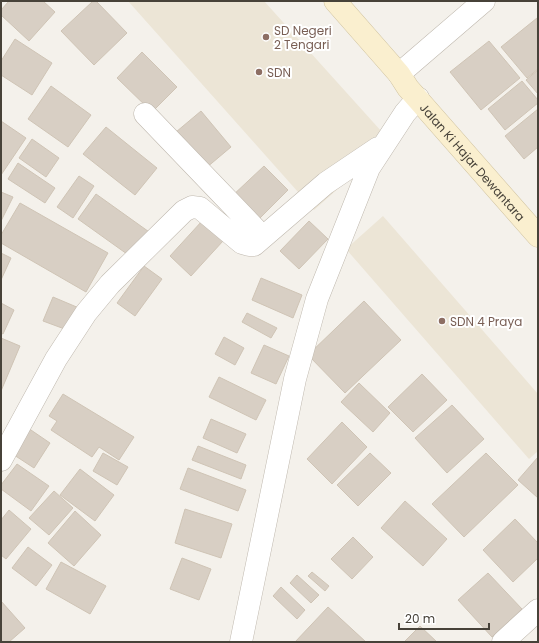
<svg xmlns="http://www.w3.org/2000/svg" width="539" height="643" font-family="Poppins,sans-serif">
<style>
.education{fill:#ece5d6}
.building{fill:#d8cfc4;stroke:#cfc4b5}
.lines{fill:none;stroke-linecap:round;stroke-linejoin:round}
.street-casing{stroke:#bfb8ae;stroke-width:23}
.secondary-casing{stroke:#cfc29f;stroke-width:23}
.street{stroke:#fff;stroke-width:22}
.secondary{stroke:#faefcf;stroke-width:22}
.education-dot{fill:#8d6e63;stroke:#fff;stroke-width:1.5}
.labels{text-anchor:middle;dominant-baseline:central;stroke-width:4;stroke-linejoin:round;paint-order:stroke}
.education-label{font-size:12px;fill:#785e54;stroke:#fff;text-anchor:start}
.street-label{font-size:12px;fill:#474239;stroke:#fff}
</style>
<rect width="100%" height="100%" fill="#f4f1eb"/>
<!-- education -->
<path class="education" d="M 128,1 L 264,1 L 391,142 L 314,210 Z
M 383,216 L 538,394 L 538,451 L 529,459 L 346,249 Z"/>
<!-- building -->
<path class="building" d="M 9,1 L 43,1 L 55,12 L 29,41 L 1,15 L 1,10 Z
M 93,1 L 96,1 L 127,33 L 94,65 L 61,31 Z
M 537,18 L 538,69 L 527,78 L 501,47 Z
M 15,39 L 52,63 L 32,95 L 1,75 L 1,61 Z
M 489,41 L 520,78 L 481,110 L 450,72 Z
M 142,52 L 177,87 L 152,112 L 117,78 Z
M 538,70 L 538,94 L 526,80 Z
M 522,81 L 538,100 L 538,103 L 505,130 L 488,109 Z
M 51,86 L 91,115 L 68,147 L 28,119 Z
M 538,109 L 538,147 L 524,159 L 505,136 Z
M 201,111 L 231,147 L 206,168 L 176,132 Z
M 1,121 L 26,138 L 1,175 Z
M 106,127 L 157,168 L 135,195 L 83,154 Z
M 32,139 L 59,158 L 46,177 L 19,158 Z
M 18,163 L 55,188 L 45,203 L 8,179 Z
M 264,166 L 288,190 L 256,222 L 231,197 Z
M 79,176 L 94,186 L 73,218 L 57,207 Z
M 1,192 L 13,197 L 1,221 Z
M 96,194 L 152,234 L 134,259 L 78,219 Z
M 20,203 L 108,253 L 86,292 L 1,243 L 1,235 Z
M 202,221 L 223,241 L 191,276 L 170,256 Z
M 309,221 L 328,239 L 299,269 L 280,251 Z
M 1,253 L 11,258 L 1,280 Z
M 144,266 L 162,279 L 135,316 L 117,303 Z
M 261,278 L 302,295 L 293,318 L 252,300 Z
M 53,297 L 79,308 L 70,331 L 43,321 Z
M 364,301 L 401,340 L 345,393 L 308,355 Z
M 1,303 L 14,310 L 3,334 L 1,333 Z
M 247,313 L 277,328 L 271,338 L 242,322 Z
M 224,337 L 244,348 L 235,365 L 215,354 Z
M 1,338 L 20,346 L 1,391 Z
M 264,345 L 289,356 L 276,384 L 251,373 Z
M 422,374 L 447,400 L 413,432 L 388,407 Z
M 219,377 L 266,400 L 256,420 L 209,397 Z
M 359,383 L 390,413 L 373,432 L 341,402 Z
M 63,394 L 134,437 L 119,460 L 99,447 L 92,457 L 51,430 L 57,421 L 49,416 Z
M 452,405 L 484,439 L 447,473 L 415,438 Z
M 211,419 L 246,434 L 237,453 L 203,438 Z
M 342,422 L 367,447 L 332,484 L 307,459 Z
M 28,428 L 50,443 L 34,468 L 11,453 Z
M 198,446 L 246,465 L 241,479 L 192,460 Z
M 103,453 L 128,467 L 117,485 L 93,471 Z
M 370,453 L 391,473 L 358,506 L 337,485 Z
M 486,453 L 518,485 L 464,537 L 432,504 Z
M 538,457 L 538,498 L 518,480 Z
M 17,464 L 49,486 L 31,511 L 1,489 L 1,485 Z
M 188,468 L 246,490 L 238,511 L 180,489 Z
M 80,469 L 114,495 L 95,521 L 60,495 Z
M 54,491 L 73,508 L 49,535 L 29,518 Z
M 405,501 L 447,539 L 423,566 L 381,528 Z
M 185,509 L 232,524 L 221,558 L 175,543 Z
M 9,510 L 31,529 L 6,559 L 1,555 L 1,520 Z
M 75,511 L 101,535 L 74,566 L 48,543 Z
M 515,519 L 538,543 L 538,558 L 513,582 L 483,550 Z
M 353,537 L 373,557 L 352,579 L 331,559 Z
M 28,547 L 52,565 L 36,586 L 12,568 Z
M 182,558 L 211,569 L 199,600 L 170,589 Z
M 61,562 L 106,586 L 90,614 L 46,589 Z
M 312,572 L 329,586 L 325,591 L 308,576 Z
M 488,573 L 522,609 L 492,637 L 458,600 Z
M 297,575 L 319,595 L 311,603 L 290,583 Z
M 281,587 L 305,610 L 297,619 L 273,596 Z
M 1,601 L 25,628 L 9,642 L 1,642 Z
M 328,607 L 366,642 L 295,642 Z
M 420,626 L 437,642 L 404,642 Z"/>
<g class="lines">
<defs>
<path id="street" d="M 399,74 L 484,1
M 145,114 L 263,237
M 1,460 L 56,359 L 86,313 L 110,284 L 184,211 L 192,207 L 200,208 L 242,243 L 249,245 L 254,245 L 326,183 L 378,148
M 241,642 L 295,379 L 317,299 L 369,168 L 405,113 L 418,98
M 503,642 L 538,610"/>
<g id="secondary">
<path id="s1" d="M 335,1 L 399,74 L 408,88 L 538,236"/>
</g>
</defs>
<!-- street casing -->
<use href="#street" class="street-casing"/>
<!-- secondary casing -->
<use href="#secondary" class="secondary-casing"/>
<!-- street -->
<use href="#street" class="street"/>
<!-- secondary -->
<use href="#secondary" class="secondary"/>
</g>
<!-- markers -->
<g class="education-dot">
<circle cx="266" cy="37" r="4"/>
<circle cx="259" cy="72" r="4"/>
<circle cx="442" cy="321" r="4"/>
</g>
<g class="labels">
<!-- education labels -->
<g class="education-label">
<text x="274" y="30">SD Negeri<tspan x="274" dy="14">2 Tengari</tspan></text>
<text x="267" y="72">SDN</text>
<text x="450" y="321">SDN 4 Praya</text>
</g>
<!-- street labels -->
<g class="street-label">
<text stroke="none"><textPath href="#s1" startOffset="212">Jalan Ki Hajar Dewantara</textPath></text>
</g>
</g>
<!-- border -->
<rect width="539" height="643" fill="none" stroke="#474239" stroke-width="4"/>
<!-- scale -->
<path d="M399 623v6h90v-6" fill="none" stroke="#474239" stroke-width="2"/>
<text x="405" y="623" font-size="12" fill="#474239" stroke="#ffffff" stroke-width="3" paint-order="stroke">20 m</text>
</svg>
